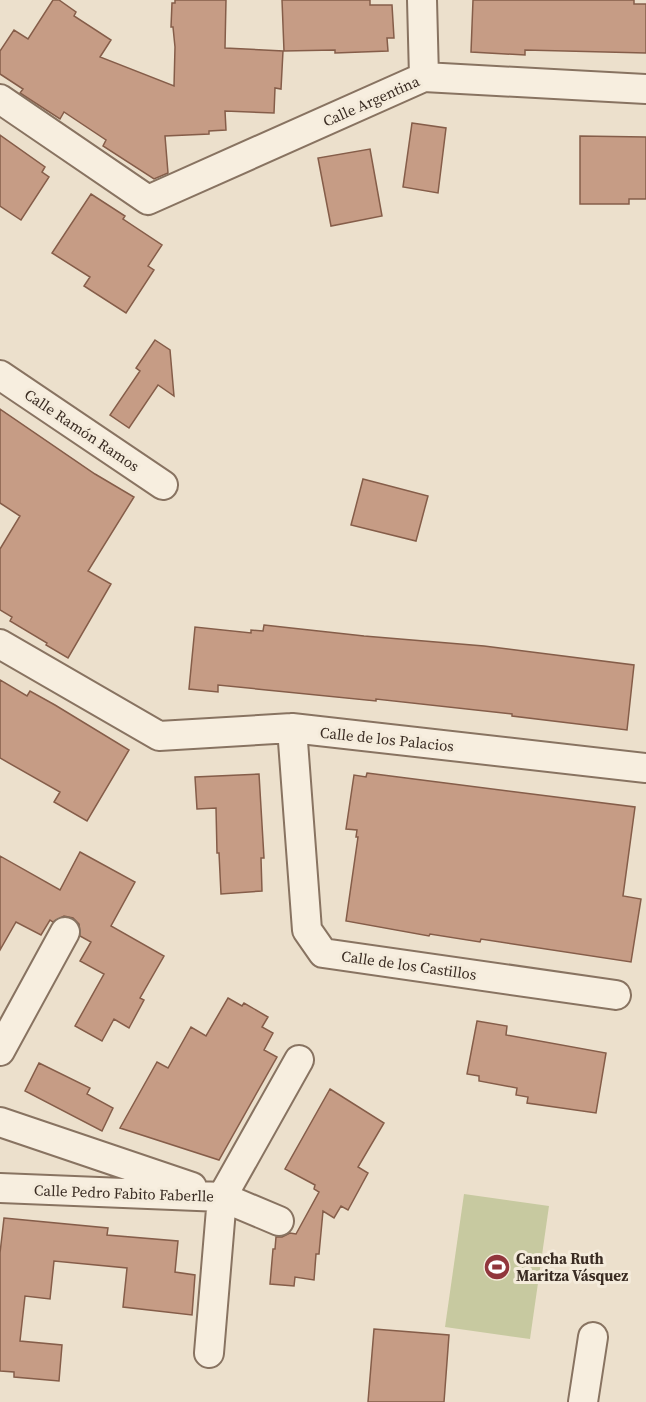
<svg xmlns="http://www.w3.org/2000/svg" width="646" height="1402" font-family="'Source Serif 4',serif">
<style>
.green{fill:#c7c9a0}
.building{fill:#c69c85;stroke:#855d49;stroke-width:1.5}
.lines{fill:none;stroke-linecap:round;stroke-linejoin:round}
.street-casing{stroke:#887361;stroke-width:32}
.street{stroke:#f7eedf;stroke-width:28}
.labels{text-anchor:middle;dominant-baseline:central;stroke-width:6;stroke-linejoin:round;paint-order:stroke}
.street-label{font-size:15px;fill:#3a2c23;stroke:#f4ebdb}
.poi-label{font-size:15px;font-weight:bold;fill:#3a2c23;stroke:#f4ebdb;text-anchor:start}
</style>
<rect width="100%" height="100%" fill="#ece0cc"/>
<!-- green -->
<path class="green" d="M 464,1194 L 549,1206 L 530,1339 L 445,1327 Z"/>
<!-- building -->
<path class="building" d="M 53,0 L 59,0 L 76,12 L 74,16 L 111,40 L 100,57 L 174,86 L 175,47 L 173,27 L 171,27 L 172,3 L 175,3 L 175,0 L 226,0 L 225,48 L 283,51 L 281,89 L 275,88 L 274,113 L 225,111 L 226,130 L 209,131 L 209,134 L 165,136 L 168,173 L 154,179 L 103,146 L 106,140 L 64,112 L 60,119 L 20,93 L 23,89 L 0,74 L 0,51 L 14,30 L 28,39 Z
M 282,0 L 370,0 L 370,5 L 392,5 L 394,38 L 387,38 L 388,51 L 335,53 L 335,50 L 284,51 Z
M 473,0 L 634,0 L 634,4 L 646,4 L 646,53 L 525,50 L 525,55 L 471,52 Z
M 412,123 L 446,128 L 438,193 L 403,187 Z
M 0,135 L 45,167 L 42,172 L 49,177 L 21,220 L 0,206 Z
M 580,136 L 646,137 L 646,199 L 629,199 L 629,204 L 580,204 Z
M 370,149 L 382,216 L 331,226 L 318,158 Z
M 91,194 L 125,216 L 123,219 L 162,245 L 148,266 L 154,270 L 126,313 L 84,286 L 90,277 L 52,253 Z
M 155,340 L 170,350 L 174,396 L 158,385 L 129,428 L 110,415 L 140,371 L 136,368 Z
M 0,409 L 95,474 L 134,497 L 88,571 L 111,584 L 68,658 L 46,645 L 47,643 L 10,621 L 12,617 L 0,610 L 0,549 L 20,516 L 0,503 Z
M 363,479 L 428,496 L 416,541 L 351,525 Z
M 264,625 L 364,636 L 484,646 L 634,665 L 627,730 L 512,716 L 512,714 L 376,699 L 376,701 L 218,685 L 218,692 L 189,689 L 195,627 L 251,633 L 251,630 L 263,631 Z
M 0,680 L 27,696 L 30,691 L 55,705 L 129,750 L 87,821 L 54,802 L 60,792 L 0,758 Z
M 367,773 L 635,807 L 623,896 L 641,899 L 631,962 L 481,939 L 480,942 L 430,934 L 429,936 L 346,921 L 358,837 L 356,837 L 357,830 L 346,829 L 354,775 L 366,777 Z
M 259,774 L 264,858 L 261,858 L 262,891 L 221,894 L 219,853 L 217,853 L 216,808 L 197,809 L 195,777 Z
M 80,852 L 135,882 L 111,926 L 164,956 L 140,998 L 144,1000 L 129,1028 L 114,1019 L 102,1041 L 75,1026 L 104,974 L 80,961 L 91,942 L 80,936 L 79,924 L 73,918 L 64,916 L 53,922 L 50,920 L 41,935 L 16,922 L 0,950 L 0,856 L 60,890 Z
M 228,998 L 242,1006 L 244,1003 L 268,1017 L 262,1027 L 273,1033 L 264,1050 L 277,1057 L 219,1160 L 120,1128 L 157,1062 L 168,1068 L 191,1027 L 206,1036 Z
M 477,1021 L 507,1026 L 506,1035 L 606,1053 L 596,1113 L 527,1103 L 528,1097 L 516,1095 L 517,1088 L 479,1081 L 479,1076 L 467,1074 Z
M 39,1063 L 90,1088 L 87,1094 L 113,1108 L 102,1131 L 25,1091 Z
M 330,1089 L 384,1123 L 358,1167 L 368,1173 L 348,1210 L 341,1206 L 334,1218 L 323,1211 L 319,1254 L 316,1254 L 314,1280 L 295,1277 L 294,1286 L 270,1284 L 273,1249 L 275,1249 L 276,1237 L 282,1237 L 290,1233 L 296,1234 L 319,1192 L 314,1189 L 315,1185 L 285,1169 Z
M 4,1218 L 108,1228 L 107,1235 L 178,1241 L 175,1272 L 195,1275 L 192,1315 L 123,1307 L 127,1268 L 54,1261 L 50,1299 L 25,1296 L 20,1341 L 62,1345 L 59,1381 L 14,1377 L 14,1372 L 0,1371 L 0,1253 Z
M 374,1329 L 449,1335 L 444,1402 L 368,1402 Z"/>
<g class="lines">
<defs>
<path id="street" d="M 422,0 L 424,77
M 0,99 L 148,200 L 424,77 L 646,89
M 0,375 L 163,485
M 0,644 L 159,736 L 292,728 L 646,768
M 292,728 L 307,930 L 323,953 L 616,995
M 0,1051 L 65,932
M 0,1122 L 192,1187
M 0,1188 L 222,1197 L 279,1221
M 209,1353 L 222,1197 L 299,1060
M 583,1402 L 593,1337"/>
</defs>
<!-- street casing -->
<use href="#street" class="street-casing"/>
<!-- street -->
<use href="#street" class="street"/>
</g>
<!-- icons -->
<defs>
<symbol id="stadium-disc" viewBox="-11 -11 22 22"><circle r="9.5" fill="#91363c" stroke="#f4ebdb"/><path d="M0-5a6.5 5 0 1 0 0 10a6.5 5 0 1 0 0-10ZM-3.5-1.8h7v3.6h-7Z" fill="#fff"/></symbol>
</defs>
<g fill-rule="evenodd">
<use href="#stadium-disc" x="482" y="1252" width="30" height="30"/>
</g>
<g class="labels">
<!-- street labels -->
<g class="street-label">
<text transform="translate(371 101) rotate(-24)">Calle Argentina</text>
<text transform="translate(82 430) rotate(34)">Calle Ramón Ramos</text>
<text transform="translate(387 739) rotate(6)">Calle de los Palacios</text>
<text transform="translate(409 965) rotate(8)">Calle de los Castillos</text>
<text transform="translate(124 1193) rotate(2)">Calle Pedro Fabito Faberlle</text>
</g>
<!-- poi labels -->
<g class="poi-label">
<text x="516" y="1258">Cancha Ruth<tspan x="516" dy="17">Maritza Vásquez</tspan></text>
</g>
</g>
</svg>
